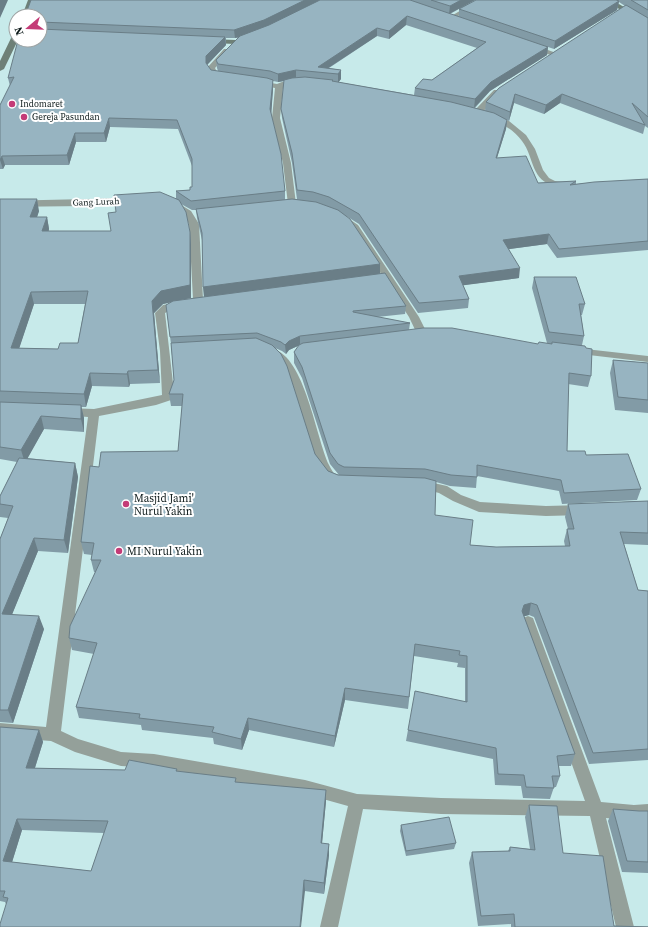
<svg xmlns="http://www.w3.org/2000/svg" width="648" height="927" font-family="'Source Serif 4',serif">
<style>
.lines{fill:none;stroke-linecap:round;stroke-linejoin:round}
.street{fill:#94a09a;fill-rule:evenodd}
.secondary{fill:#6e8077;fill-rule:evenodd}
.wall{fill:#829ba6;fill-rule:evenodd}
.shaded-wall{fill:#6a7e87}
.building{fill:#97b4c1;stroke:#6a7e87;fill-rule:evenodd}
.poi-dot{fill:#c43b77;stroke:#fff;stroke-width:1.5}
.labels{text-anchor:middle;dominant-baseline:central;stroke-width:4;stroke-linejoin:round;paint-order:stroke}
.far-poi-label{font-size:9px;fill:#0d1a1a;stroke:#fff;text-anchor:start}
.far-street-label{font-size:9px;fill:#0d1a1a;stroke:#fff}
.poi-label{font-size:11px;fill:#0d1a1a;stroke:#fff;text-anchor:start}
</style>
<rect width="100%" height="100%" fill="#c7eaea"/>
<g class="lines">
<!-- street -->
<path class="street" d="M 478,0 L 486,0 L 453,19 L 448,18 Z
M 528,45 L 534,45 L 559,54 L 558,56 L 555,56 L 528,49 Z
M 224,49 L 227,49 L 231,51 L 215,68 L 218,74 L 228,76 L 228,80 C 218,81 210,77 207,68 Z
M 254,80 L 277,84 L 282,82 L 299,80 L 303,82 L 302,84 L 283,88 L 280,118 L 291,163 L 296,204 L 295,206 L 289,206 L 288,204 L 283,163 L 272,118 L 275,88 L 254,84 Z
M 494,90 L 497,90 L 501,92 L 481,114 L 475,114 L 475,110 Z
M 489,115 L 495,115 L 509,121 L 526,135 L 535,149 L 543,170 L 549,178 L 555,181 L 571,183 L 572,185 L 571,187 C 566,188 561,187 556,186 C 530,181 535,158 522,141 C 514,130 502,123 489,119 Z
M 131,198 L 135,201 L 134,203 L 86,206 L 0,207 L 0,201 Z
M 173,200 L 191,211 L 199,224 L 203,299 L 200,305 L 174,308 L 165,313 L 174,392 L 171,400 L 156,405 L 99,416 L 61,731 L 78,739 L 121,752 L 154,754 L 305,780 L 357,794 L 441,798 L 585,801 L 521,622 L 523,618 L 528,616 L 533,618 L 601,802 L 634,805 L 648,804 L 648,820 L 634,821 L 606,818 L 634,927 L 616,927 L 590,816 L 441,814 L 363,809 L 338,927 L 320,927 L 348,806 L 305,794 L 154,768 L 121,766 L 75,752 L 51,741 L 0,737 L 0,723 L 46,727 L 88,417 L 63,415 L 61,412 L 63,409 L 67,408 L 94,409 L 162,395 L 160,351 L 155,313 L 163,305 L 193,299 L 189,224 L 184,215 L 169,203 Z
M 342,214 L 358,225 L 419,317 L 426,331 L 435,332 L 436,334 L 435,336 L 418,336 L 409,317 L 352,229 L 337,217 Z
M 576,348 L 648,356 L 648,362 L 572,353 L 571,351 Z
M 273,349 C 305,357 316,438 329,465 C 331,470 335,474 337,478 L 335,481 L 331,482 L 327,481 L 317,466 L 304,422 L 292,386 L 278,361 L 268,352 Z
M 420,480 L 447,486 L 461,495 L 480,502 L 546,506 L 583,505 L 587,507 L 589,510 L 587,513 L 583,515 L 546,516 L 479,512 L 453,501 L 439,493 L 416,487 L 414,484 L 416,481 Z"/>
<!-- secondary -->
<path class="secondary" d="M 28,0 L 34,0 L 28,16 L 22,16 Z
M 604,0 L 612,0 L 648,21 L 648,26 Z
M 16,34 L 16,40 L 18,40 L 4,69 L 0,71 L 0,61 L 12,36 Z
M 249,36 L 253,38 L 251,39 L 236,44 L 210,43 L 206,41 L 210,39 L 236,40 Z"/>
</g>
<!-- wall -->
<path class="wall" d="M 31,0 L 475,0 L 450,14 L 459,16 L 459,9 L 476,0 L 648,0 L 648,128 L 645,126 L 643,134 L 560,103 L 544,114 L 514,103 L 509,121 L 507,120 L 506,129 L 497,158 L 538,183 L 576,181 L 576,184 L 648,179 L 648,250 L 557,258 L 547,244 L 509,249 L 519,278 L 463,285 L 469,299 L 468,308 L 418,313 L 359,224 L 346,216 L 380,264 L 380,274 L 406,306 L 405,314 L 377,317 L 410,323 L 409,330 L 538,344 L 547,343 L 532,288 L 534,277 L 585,304 L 582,315 L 581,315 L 584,336 L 582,345 L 591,376 L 588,387 L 568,384 L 567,451 L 586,455 L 641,489 L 637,500 L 562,504 L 559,491 L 477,476 L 476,488 L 450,486 L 436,482 L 435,515 L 470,545 L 496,547 L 565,546 L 564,541 L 567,529 L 568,529 L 565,517 L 568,504 L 648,501 L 648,545 L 624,544 L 638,590 L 648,591 L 648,760 L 589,764 L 534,617 L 529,615 L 524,616 L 575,754 L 571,766 L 559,766 L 560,776 L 556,787 L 554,787 L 550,799 L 523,798 L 521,786 L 495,785 L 493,759 L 406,741 L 408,730 L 465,701 L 465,668 L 457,667 L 458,663 L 414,656 L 408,709 L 345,700 L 334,747 L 249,730 L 242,750 L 214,744 L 213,738 L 142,730 L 141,725 L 79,718 L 76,707 L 94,654 L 72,650 L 69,638 L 95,572 L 94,572 L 91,560 L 92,555 L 84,554 L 81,542 L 99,467 L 178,451 L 182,406 L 171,406 L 169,394 L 174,380 L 171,344 L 166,305 L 172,302 L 163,304 L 154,313 L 160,383 L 130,384 L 129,387 L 92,386 L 86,407 L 81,407 L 84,418 L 84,432 L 44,429 L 27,458 L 75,463 L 78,477 L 68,553 L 38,551 L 12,614 L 44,629 L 13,723 L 0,722 L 0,539 L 8,518 L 0,517 L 0,496 L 17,462 L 0,459 L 0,199 L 39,211 L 37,217 L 47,217 L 49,229 L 49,231 L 111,231 L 116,212 L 176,199 L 176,191 L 190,190 L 192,187 L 192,166 L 178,129 L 110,127 L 106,142 L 76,142 L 69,165 L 5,165 L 3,169 L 0,169 L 0,105 L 10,86 L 8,78 L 40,40 L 40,16 ZM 619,2 L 625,6 L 486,102 L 485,111 L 475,108 L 490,91 L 547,55 L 548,47 L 554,49 L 617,10 ZM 406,25 L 477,48 L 432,80 L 415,88 L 414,95 L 338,82 L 341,79 L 341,70 L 329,68 L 377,36 L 389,39 ZM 226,38 L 238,38 L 216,60 L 217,68 L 218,71 L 211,70 L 207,65 L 226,45 ZM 273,81 L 278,82 L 284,81 L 281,109 L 282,118 L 292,163 L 297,199 L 285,200 L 285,191 L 271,113 L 273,89 ZM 181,204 L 192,210 L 196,210 L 197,218 L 202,240 L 204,297 L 178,300 L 191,298 L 191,245 L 190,232 ZM 34,304 L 85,304 L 78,343 L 58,349 L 19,348 ZM 300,345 L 294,352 L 294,363 L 302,378 L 330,464 L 339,475 L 328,471 L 315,454 L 275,348 L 282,351 L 286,354 L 289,350 Z
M 613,360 L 648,363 L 648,413 L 615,410 L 610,373 Z
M 0,727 L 39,730 L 43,742 L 35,768 L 125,770 L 177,769 L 177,772 L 237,782 L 326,801 L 322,843 L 329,855 L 324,894 L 305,891 L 6,904 L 5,902 L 0,901 ZM 22,830 L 104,833 L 91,871 L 12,862 Z
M 529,805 L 563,853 L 614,926 L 648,927 L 511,927 L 511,924 L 478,926 L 469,863 L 472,852 L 508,851 L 510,847 L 530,849 L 525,817 Z
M 613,809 L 639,811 L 648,811 L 648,873 L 622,872 L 608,821 Z
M 401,825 L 456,843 L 454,849 L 406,856 L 400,831 Z"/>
<!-- shaded-wall -->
<path class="shaded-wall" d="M 0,0 L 8,0 L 0,18 Z
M 305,0 L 322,0 L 264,29 L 235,38 L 234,30 Z
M 461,0 L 475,0 L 449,14 L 450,6 Z
M 619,1 L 617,10 L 554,49 L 555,41 Z
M 407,16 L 406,25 L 389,39 L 389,31 Z
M 377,28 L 377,36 L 322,72 L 318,67 Z
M 225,37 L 226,45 L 207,65 L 206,63 L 206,56 Z
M 548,47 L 547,55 L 490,91 L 474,108 L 475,99 L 491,82 Z
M 296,70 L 296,79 L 278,82 L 278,74 Z
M 341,70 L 341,79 L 338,83 L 338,74 Z
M 273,80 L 273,89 L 271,118 L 270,109 Z
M 515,94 L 514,103 L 509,121 L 510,112 Z
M 562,94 L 560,103 L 544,114 L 546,105 Z
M 109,118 L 110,127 L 106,142 L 104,133 Z
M 507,120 L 506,129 L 494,167 L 496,158 Z
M 75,133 L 76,142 L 69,165 L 67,155 Z
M 2,156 L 5,165 L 3,169 L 0,160 Z
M 37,199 L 39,211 L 33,229 L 30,217 Z
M 47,217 L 49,229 L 44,243 L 42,231 Z
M 190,232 L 191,245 L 191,298 L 163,304 L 154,313 L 160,383 L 158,370 L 152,301 Z
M 549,234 L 547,244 L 502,250 L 503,240 Z
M 380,264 L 380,274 L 204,297 L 203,287 Z
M 520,268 L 519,278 L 458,286 L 459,276 Z
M 31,292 L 34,304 L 15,361 L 11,348 Z
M 300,336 L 300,345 L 289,350 L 286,354 L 285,345 L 289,341 Z
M 128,371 L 130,384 L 129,387 L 127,374 Z
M 90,373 L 92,386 L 86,407 L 84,394 Z
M 81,405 L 84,418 L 84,432 L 81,419 Z
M 41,416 L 44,429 L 25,463 L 21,450 Z
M 75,463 L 78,477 L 68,553 L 64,540 Z
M 34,538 L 38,551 L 7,627 L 2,614 Z
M 531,603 L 529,615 L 522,617 L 522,611 L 524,605 Z
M 39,616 L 44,629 L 13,723 L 8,710 Z
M 345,688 L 345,700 L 334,747 L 335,736 Z
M 248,718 L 249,730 L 242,750 L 241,739 Z
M 39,730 L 43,742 L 31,780 L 26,768 Z
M 326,790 L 326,801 L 321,854 L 321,843 Z
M 17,819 L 22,830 L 9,872 L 3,861 Z
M 329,844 L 329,855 L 324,894 L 324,883 Z
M 304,880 L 305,891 L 301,927 L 300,927 Z"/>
<!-- building -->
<path class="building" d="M 31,0 L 305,0 L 264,20 L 234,30 L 40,22 L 40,16 L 25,16 Z
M 320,0 L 410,0 L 548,47 L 491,82 L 475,99 L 415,88 L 423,79 L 432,80 L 486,42 L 407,16 L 389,31 L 377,28 L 318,67 L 341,70 L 338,74 L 296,70 L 278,74 L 270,71 L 218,64 L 216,60 L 240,36 L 269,25 Z
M 431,0 L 461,0 L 450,6 Z
M 476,0 L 616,0 L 619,1 L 555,41 L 459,9 Z
M 631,0 L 648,0 L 648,10 Z
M 626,5 L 648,18 L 648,117 L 632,103 L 645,125 L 562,94 L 546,105 L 515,94 L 510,112 L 486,102 L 499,88 Z
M 40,29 L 225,37 L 206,56 L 206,63 L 211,70 L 267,78 L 273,80 L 270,109 L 281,154 L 285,191 L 191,201 L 176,191 L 190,190 L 190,187 L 192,187 L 192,159 L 177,120 L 109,118 L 104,133 L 75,133 L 67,155 L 2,156 L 0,160 L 0,105 L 14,77 L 8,78 L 18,40 L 40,40 Z
M 305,77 L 333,80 L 332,81 L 451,102 L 494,113 L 507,120 L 496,158 L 526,156 L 538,183 L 576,181 L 570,185 L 594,182 L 648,179 L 648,241 L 559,249 L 549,234 L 503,240 L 520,268 L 459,276 L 469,299 L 419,303 L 359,214 L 329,197 L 313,192 L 297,190 L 292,153 L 281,109 L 284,80 L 292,78 Z
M 160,192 L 179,200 L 186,212 L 190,232 L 190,285 L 161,291 L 152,301 L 158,370 L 128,371 L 127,374 L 90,373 L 84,394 L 0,391 L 0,199 L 37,199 L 30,217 L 47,217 L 42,231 L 111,231 L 108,213 L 116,212 L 114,195 ZM 88,291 L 78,343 L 60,343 L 58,349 L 11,348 L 31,292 Z
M 292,199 L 316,202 L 338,210 L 350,219 L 380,264 L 203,287 L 202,233 L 196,209 Z
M 385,273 L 406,306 L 353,311 L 353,312 L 410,323 L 300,336 L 289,341 L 285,345 L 281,342 L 257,333 L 170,337 L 166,305 L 173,301 Z
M 534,277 L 576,277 L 585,304 L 579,304 L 584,336 L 549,332 Z
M 423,328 L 452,328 L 538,344 L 539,342 L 552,344 L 552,342 L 585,346 L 586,348 L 592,349 L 591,376 L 569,373 L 567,451 L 585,451 L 586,455 L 628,454 L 641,489 L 564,493 L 561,480 L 477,465 L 477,477 L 451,475 L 425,469 L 344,467 L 338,464 L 330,453 L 302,367 L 294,352 L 299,345 L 303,343 Z
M 256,338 L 272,345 L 281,354 L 287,366 L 315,454 L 328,471 L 338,475 L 425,478 L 436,481 L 435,515 L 473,520 L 470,545 L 496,547 L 570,546 L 567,529 L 574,529 L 568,504 L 648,501 L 648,533 L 620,532 L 638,590 L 648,591 L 648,749 L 593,753 L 537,605 L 531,603 L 524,605 L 522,611 L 575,754 L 557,756 L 560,776 L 552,776 L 554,788 L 526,787 L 524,775 L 498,774 L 496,748 L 408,730 L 415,691 L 467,702 L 467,656 L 459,655 L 460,651 L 415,644 L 409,697 L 345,688 L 335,736 L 248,718 L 241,739 L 212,732 L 214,727 L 139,718 L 140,714 L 76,707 L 97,643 L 69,638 L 70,626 L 101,560 L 91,560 L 94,543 L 81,542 L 90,466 L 99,467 L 101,452 L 178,451 L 183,394 L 169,394 L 174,380 L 171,343 Z
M 613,360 L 648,363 L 648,400 L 618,397 Z
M 0,402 L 81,405 L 81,419 L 41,416 L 21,450 L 0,447 Z
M 19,458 L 75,463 L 64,540 L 34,538 L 2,614 L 39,616 L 8,710 L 0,710 L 0,539 L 13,506 L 0,504 L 0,496 Z
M 0,727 L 39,730 L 26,768 L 125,770 L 129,760 L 177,769 L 176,771 L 236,778 L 235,782 L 326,790 L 321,843 L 329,844 L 324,883 L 304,880 L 300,927 L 0,927 L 0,924 L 8,898 L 3,897 L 5,891 L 0,891 ZM 17,819 L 108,821 L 91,871 L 3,861 Z
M 529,805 L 557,806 L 563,853 L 603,856 L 614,926 L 648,927 L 515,927 L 514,914 L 481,916 L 472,852 L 510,851 L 510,847 L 535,850 Z
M 613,809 L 639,811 L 648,811 L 648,862 L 627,861 Z
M 449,817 L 456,843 L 406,851 L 401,825 Z"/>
<!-- markers -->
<g class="poi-dot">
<circle cx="12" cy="104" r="4"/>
<circle cx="24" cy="117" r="4"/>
<circle cx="126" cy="504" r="4"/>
<circle cx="119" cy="551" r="4"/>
</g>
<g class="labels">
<!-- far-poi labels -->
<g class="far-poi-label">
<text x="20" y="104">Indomaret</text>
<text x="32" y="117">Gereja Pasundan</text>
</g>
<!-- far-street labels -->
<g class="far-street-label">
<text transform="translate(96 202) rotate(-2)">Gang Lurah</text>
</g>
<!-- poi labels -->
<g class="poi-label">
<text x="134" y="498">Masjid Jami'<tspan x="134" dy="13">Nurul Yakin</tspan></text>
<text x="127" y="551">MI Nurul Yakin</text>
</g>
</g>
<!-- north arrow -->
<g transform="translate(28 28) rotate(251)"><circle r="19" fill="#ffffff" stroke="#9ea3a3"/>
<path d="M0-3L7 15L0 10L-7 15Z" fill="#c43b77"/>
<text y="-6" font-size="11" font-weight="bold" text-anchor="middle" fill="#0d1a1a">N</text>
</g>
</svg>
